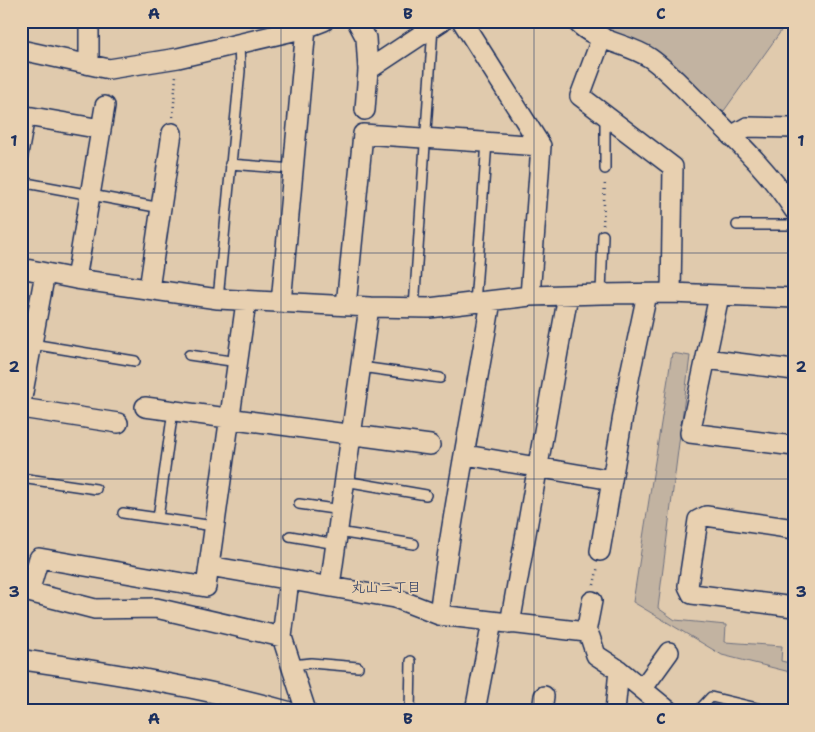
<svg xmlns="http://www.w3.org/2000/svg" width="815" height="732" font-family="'Shantell Sans','Klee One',sans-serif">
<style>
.green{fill:#c2b3a1;stroke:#6e7180}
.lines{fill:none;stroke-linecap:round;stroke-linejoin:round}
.lane-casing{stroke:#1b2f5e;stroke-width:12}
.street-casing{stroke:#1b2f5e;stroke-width:22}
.path{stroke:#1b2f5e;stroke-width:2.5;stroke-dasharray:1 4;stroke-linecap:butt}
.lane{stroke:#e8d0b0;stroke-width:9}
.street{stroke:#e8d0b0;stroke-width:19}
.grid{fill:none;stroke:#1b2f5e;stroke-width:1;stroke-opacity:0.55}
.labels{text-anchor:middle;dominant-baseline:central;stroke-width:4;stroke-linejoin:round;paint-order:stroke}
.neighbourhood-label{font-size:14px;fill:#1b2f5e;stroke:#e8d0b0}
.neatline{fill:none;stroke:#1b2f5e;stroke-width:2}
.grid-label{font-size:16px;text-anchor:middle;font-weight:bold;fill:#1b2f5e}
</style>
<rect width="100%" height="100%" fill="#e0caad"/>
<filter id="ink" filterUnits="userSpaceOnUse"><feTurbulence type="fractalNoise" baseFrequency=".02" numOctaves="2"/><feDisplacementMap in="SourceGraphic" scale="10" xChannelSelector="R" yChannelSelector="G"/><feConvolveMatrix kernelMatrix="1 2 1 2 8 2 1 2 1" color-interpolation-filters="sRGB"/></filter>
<g filter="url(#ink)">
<!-- green -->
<path class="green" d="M 590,21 L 758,21 L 781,31 L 721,115 Z
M 672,353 L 690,356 L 658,608 L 675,620 L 726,625 L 725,642 L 782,646 L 781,661 L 794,664 L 794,673 L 722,655 L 633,602 Z"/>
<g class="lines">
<defs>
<path id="lane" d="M 605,115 L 605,169
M 230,164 L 294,169
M 21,166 L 30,116
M 21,182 L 161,208
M 737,225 L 794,225
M 601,294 L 603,235
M 218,299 L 240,71 L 239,43
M 475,303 L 487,142
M 414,308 L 433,27
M 32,344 L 135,361
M 189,355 L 238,362
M 361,367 L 440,378
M 21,478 L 96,489
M 345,481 L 426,495
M 299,504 L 341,510
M 123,513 L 214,526
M 158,518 L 173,410
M 338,532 L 414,544
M 290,536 L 336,544
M 292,665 L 311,663 L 358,667
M 410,711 L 411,661
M 698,711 L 711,697 L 769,711"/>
<path id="street" d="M 357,21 L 366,38 L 368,70 L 365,110
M 462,21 L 541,146 L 530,296
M 576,21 C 595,42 628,43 650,58 C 670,72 686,91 703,107 C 735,139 770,172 794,210
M 602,37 L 580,96 L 673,167 L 671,293
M 21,50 L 109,69 L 178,58 L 306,28 L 324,21
M 89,63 L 89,21
M 368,70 L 442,21
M 21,115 L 101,129
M 731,136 L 747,127 L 794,128
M 21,268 L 76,279 L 218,299 L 369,307 L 429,308 L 530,296 L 601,294 L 671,293 L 794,298
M 76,279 L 105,106
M 149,289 L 172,133
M 719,296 L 690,433 L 794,446
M 281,303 L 306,28
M 346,306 L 363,134 L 541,146
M 706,359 L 794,370
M 21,403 L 45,273
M 145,407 L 430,445
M 21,408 L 118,423
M 466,455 L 612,480
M 794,529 L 706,516 L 698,520 L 688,586 L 692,594 L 794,607
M 600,551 L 630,374 L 647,294
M 209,566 L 395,598 L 439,615 L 586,632 L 590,637 L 596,655 L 619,670 L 669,711
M 289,580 L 282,637 L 306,711
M 330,586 L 369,307
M 21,590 L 95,609 L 156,608 L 282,637
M 29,592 L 39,558 L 206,587 L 246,302
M 439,615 C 452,509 474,405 491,301
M 510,624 L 568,295
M 586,632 L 592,601
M 24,660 C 113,673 201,687 287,711
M 643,688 L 669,652
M 475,711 L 492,622
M 542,711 L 544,696
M 615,711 L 619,670"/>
</defs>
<!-- lane casing -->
<use href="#lane" class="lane-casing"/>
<!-- street casing -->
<use href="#street" class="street-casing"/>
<!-- path -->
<path class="path" d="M 173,117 L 176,75
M 603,225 L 605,181
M 594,585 L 598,566"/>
<!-- lane -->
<use href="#lane" class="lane"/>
<!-- street -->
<use href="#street" class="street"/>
</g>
</g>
<!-- grid -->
<path class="grid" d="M 281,21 L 281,711M 534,21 L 534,711M 21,253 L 794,253M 21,479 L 794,479"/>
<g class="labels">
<!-- neighbourhood labels -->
<g class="neighbourhood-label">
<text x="386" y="587">丸山二丁目</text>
</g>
</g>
<!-- margin -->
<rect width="815" height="732" fill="none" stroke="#e8d0b0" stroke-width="55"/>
<rect x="28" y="28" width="760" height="676" class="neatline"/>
<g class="grid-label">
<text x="154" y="19">A</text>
<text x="408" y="19">B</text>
<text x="661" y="19">C</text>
<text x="14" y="146">1</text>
<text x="801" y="146">1</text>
<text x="14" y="372">2</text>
<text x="801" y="372">2</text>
<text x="14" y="597">3</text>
<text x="801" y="597">3</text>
<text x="154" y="724">A</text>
<text x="408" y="724">B</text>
<text x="661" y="724">C</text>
</g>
</svg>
